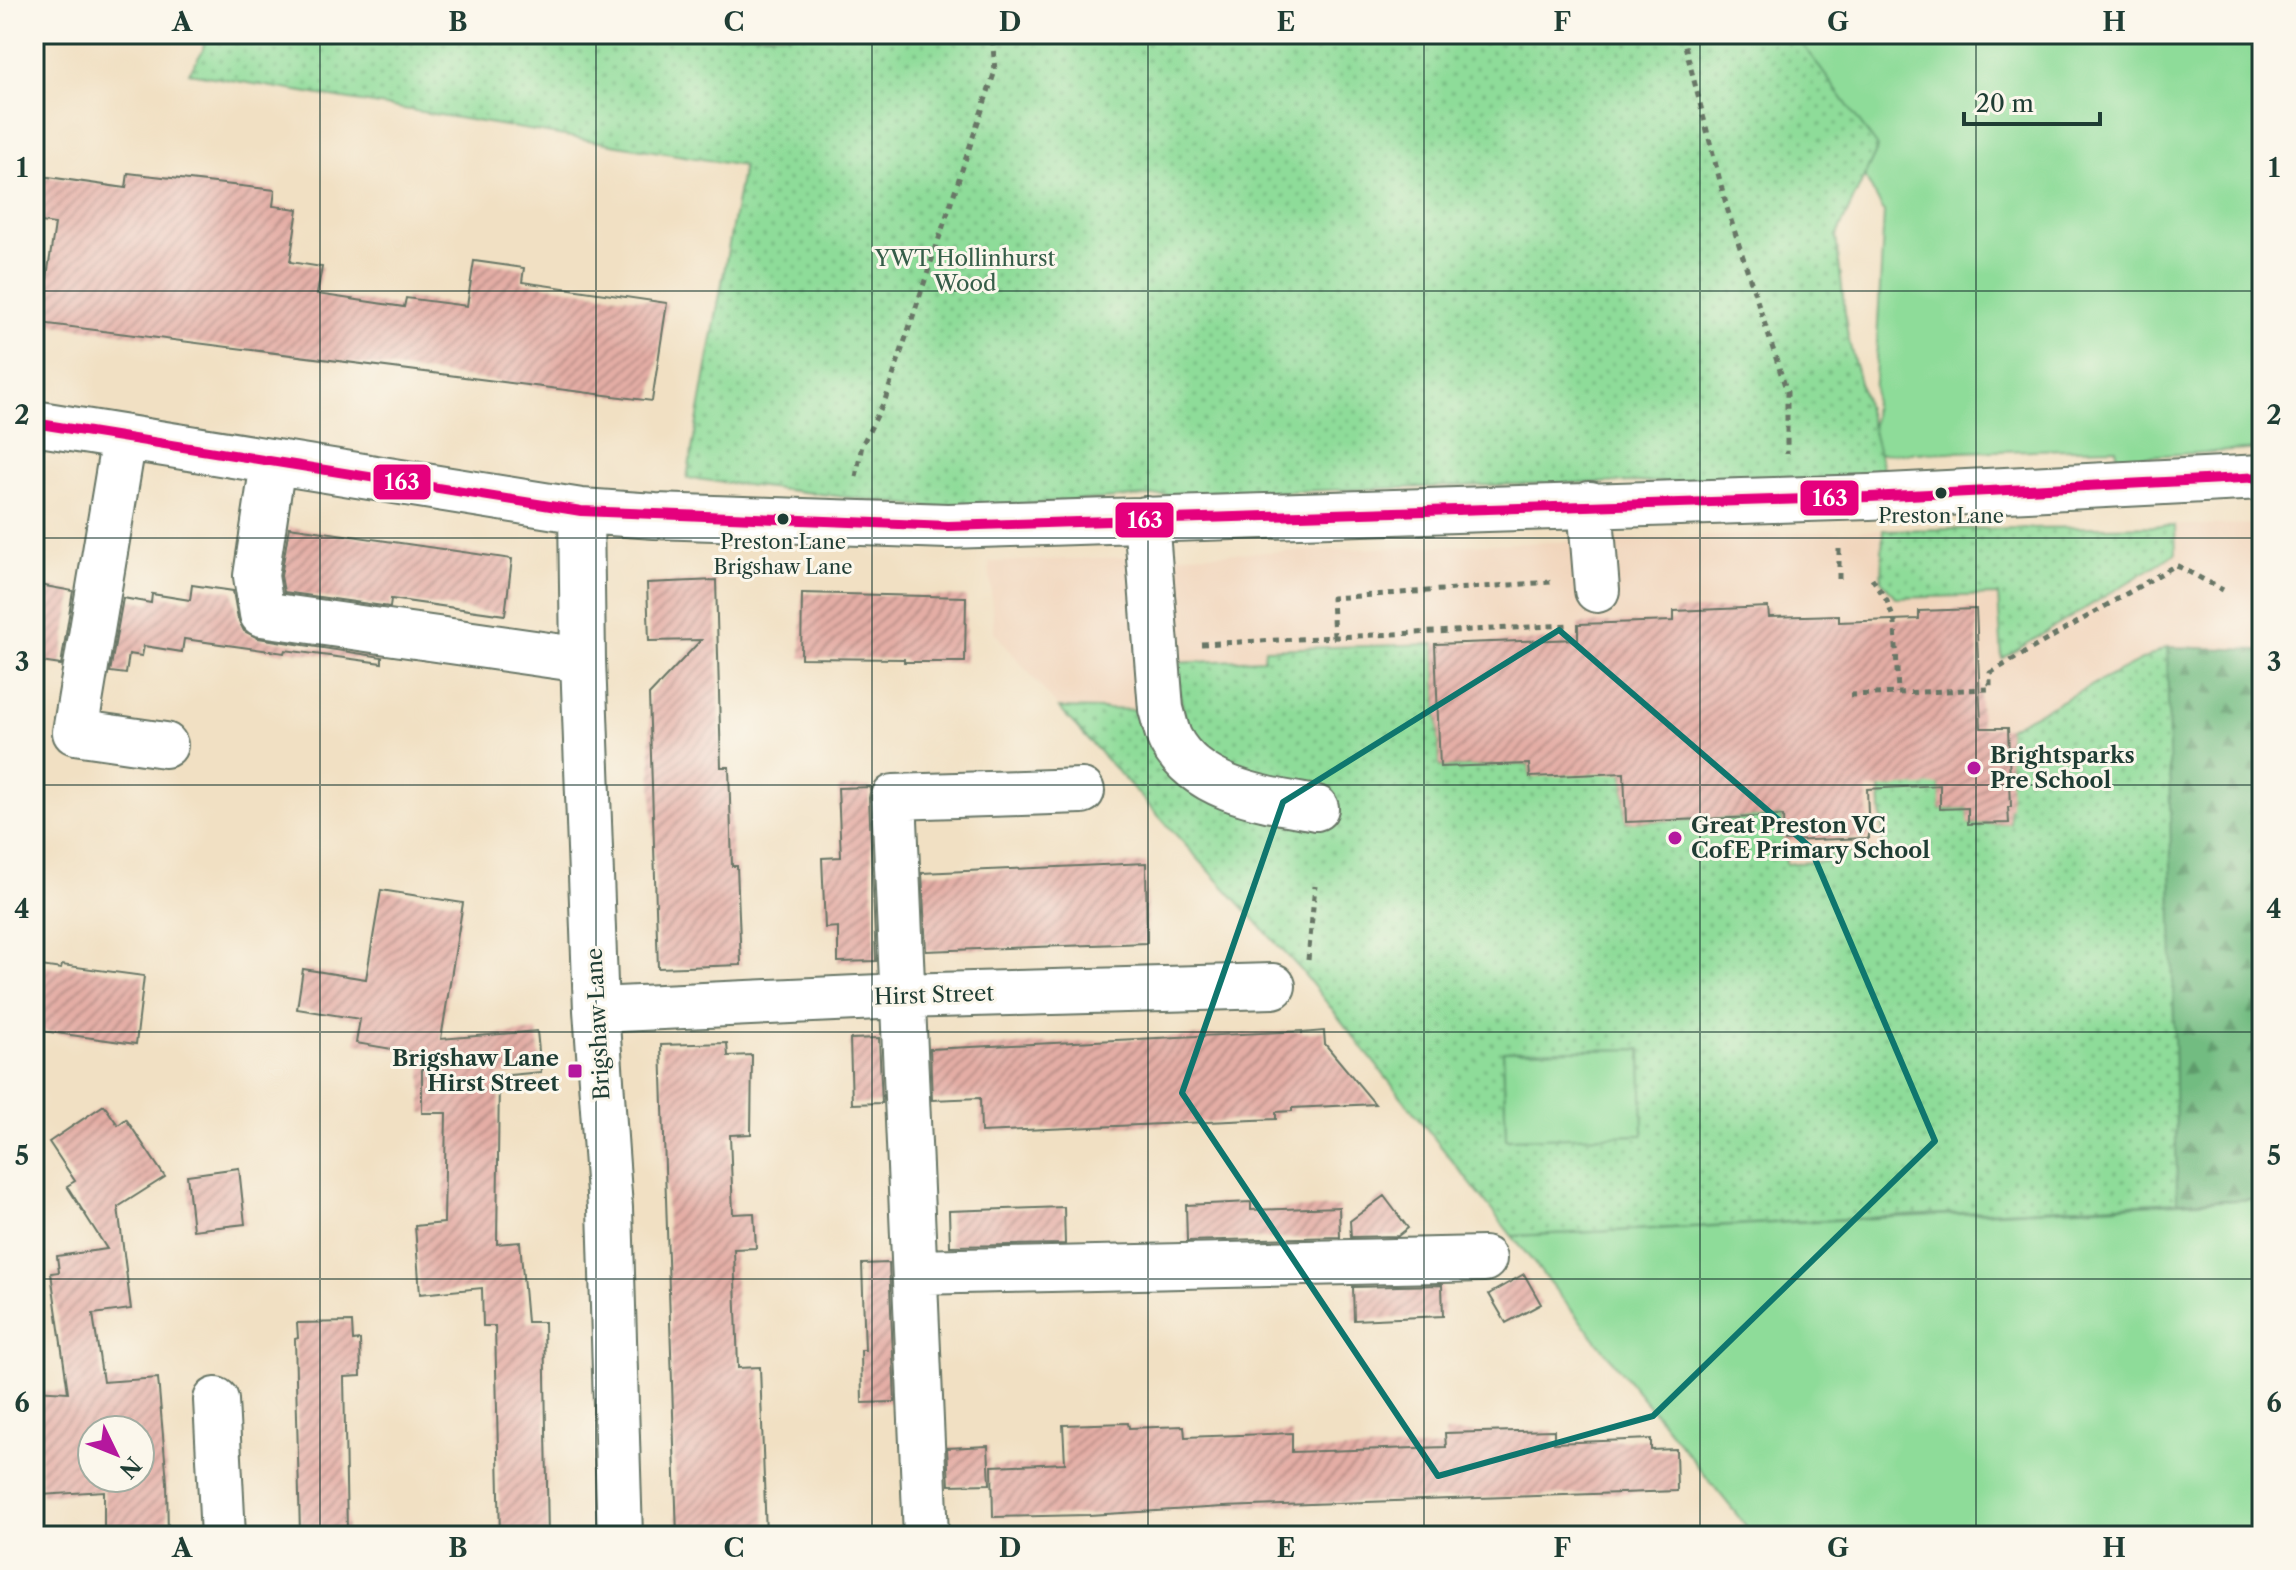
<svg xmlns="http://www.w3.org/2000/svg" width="2296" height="1570" font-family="'Libre Caslon Text',serif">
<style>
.built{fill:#f1d5bc}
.green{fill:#8edc99;stroke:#568c66;stroke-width:2}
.forest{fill:url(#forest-firs);stroke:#487c5a;stroke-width:2}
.park{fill:url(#park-dots);stroke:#568c66;stroke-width:2;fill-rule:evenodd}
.building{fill:url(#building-hatch);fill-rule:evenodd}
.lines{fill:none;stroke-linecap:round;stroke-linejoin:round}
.minor-casing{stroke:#687666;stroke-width:48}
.path{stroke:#687666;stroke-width:5;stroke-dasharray:6 6;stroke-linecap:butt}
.minor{stroke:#fff;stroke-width:44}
.bus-1-casing{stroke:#fbf7ec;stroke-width:16}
.bus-1{stroke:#e5007d;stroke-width:10}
.marked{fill:none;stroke:#0f766e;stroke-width:6;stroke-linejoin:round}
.grid{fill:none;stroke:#1f3d34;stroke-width:2;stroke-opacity:0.55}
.bus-dot{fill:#1f3d34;stroke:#fbf7ec;stroke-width:3}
.poi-dot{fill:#b5179e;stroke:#fbf7ec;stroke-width:3}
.labels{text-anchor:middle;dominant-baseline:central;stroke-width:6;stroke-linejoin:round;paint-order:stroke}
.bus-label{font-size:20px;fill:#1f3d34;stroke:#fbf7ec}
.park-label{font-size:22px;fill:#355d48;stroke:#fbf7ec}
.poi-label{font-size:22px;font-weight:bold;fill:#1f3d34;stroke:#fbf7ec;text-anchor:start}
.street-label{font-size:22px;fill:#1f3d34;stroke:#fbf7ec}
.line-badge{stroke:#fbf7ec;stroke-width:3}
.badge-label{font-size:22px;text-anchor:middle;font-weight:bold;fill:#fff}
.neatline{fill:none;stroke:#1f3d34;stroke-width:3}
.grid-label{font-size:26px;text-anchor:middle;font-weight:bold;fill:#1f3d34}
</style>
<defs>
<pattern id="forest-firs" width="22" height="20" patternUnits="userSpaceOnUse" patternTransform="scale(2)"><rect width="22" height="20" fill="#72bc81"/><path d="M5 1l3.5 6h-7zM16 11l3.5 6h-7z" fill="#5d9a6a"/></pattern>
<pattern id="park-dots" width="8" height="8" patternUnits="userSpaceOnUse" patternTransform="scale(2)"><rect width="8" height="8" fill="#8edc99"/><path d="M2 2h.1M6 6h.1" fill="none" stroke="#73b47e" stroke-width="1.8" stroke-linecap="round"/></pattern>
<pattern id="building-hatch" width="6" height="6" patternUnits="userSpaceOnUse" patternTransform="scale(2)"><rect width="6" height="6" fill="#e4ada5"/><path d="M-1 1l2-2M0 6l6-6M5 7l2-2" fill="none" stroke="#b88e87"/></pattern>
</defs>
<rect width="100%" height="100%" fill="#fbf7ec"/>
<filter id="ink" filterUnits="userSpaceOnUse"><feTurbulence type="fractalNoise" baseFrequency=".0125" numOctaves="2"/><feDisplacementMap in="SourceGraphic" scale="16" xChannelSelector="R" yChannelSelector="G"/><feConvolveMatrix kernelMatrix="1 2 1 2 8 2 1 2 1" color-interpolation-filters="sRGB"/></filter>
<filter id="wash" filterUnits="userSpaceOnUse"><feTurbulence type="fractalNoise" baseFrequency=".006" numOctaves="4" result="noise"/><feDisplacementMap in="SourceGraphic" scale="32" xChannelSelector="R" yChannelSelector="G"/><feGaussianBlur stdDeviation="1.8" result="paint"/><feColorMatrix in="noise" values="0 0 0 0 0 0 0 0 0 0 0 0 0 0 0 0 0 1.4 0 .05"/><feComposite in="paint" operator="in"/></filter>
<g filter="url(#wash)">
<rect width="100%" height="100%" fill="#f1e0c3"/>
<!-- built -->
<path class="built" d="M 2262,524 L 2262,650 L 2167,648 L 2177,1202 L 1512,1236 L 1300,969 L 1059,708 L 994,632 L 989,562 L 1883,530 Z"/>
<!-- green -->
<path class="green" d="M 1796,34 L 2262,34 L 2262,449 L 2118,458 L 2116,448 L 1871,454 L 1884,212 L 1795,48 Z
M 1641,1049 L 1644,1135 L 1506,1140 L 1503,1051 Z
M 2262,1199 L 2262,1536 L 1754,1536 L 1512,1236 Z"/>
<!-- forest -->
<path class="forest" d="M 2167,647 L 2262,650 L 2262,1199 L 2177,1202 Z"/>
<!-- park -->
<path class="park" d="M 205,34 L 1795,34 L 1878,147 L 1836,237 L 1848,338 L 1886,480 L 1561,483 L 1165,495 L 945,509 L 687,478 L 743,166 L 189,73 L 203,50 Z
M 2175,526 L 2176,553 L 2002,659 L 1998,595 L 1896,598 L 1881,580 L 1883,530 Z
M 1435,644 L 1440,767 L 1529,764 L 1530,777 L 1623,760 L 1626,822 L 1783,816 L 1786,864 L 1829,861 L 1829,854 L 1883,851 L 1880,788 L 1938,730 L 1941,809 L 1968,808 L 1969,824 L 2010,823 L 2008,728 L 2167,647 L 2177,1202 L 1512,1236 L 1300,969 L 1059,708 L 1146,710 L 1151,734 L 1268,785 L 1192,747 L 1172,663 L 1264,659 L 1265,649 ZM 1641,1049 L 1643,1135 L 1506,1139 L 1503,1051 Z"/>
<g id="blocks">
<!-- building -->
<path class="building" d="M 128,173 L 275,190 L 273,206 L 298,209 L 290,262 L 322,267 L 317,294 L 404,307 L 406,298 L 467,306 L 474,261 L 524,268 L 522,282 L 667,303 L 652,401 L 40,323 L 55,224 L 34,221 L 34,175 L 126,188 Z
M 289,527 L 512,559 L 505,615 L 391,599 L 390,607 L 284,592 L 281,576 Z
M 716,580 L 721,767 L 729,767 L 732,866 L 737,866 L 741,965 L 658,968 L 649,695 L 701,640 L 649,641 L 647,583 Z
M 34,584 L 73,591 L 61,665 L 34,661 Z
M 192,585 L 233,591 L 238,619 L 244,631 L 258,638 L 382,657 L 382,663 L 285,650 L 284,653 L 184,639 L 182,652 L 144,646 L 142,656 L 129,654 L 126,674 L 110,672 L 123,598 L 151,603 L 152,594 L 190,600 Z
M 802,593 L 966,597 L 965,662 L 904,662 L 904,659 L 801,658 Z
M 1768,607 L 1769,617 L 1839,615 L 1839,622 L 1919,619 L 1919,611 L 1976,609 L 1981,728 L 2008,728 L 2011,807 L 2008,807 L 2009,823 L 1968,824 L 1968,808 L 1940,809 L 1940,785 L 1867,789 L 1869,838 L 1784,841 L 1783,816 L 1626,822 L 1624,773 L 1530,777 L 1529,764 L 1440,767 L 1435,644 L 1578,639 L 1578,624 L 1674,621 L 1674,611 Z
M 871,787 L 869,798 L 876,961 L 838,962 L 838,927 L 825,928 L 822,858 L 841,857 L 838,788 Z
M 1146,863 L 1147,943 L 926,951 L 922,873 Z
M 381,890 L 463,903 L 441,1039 L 537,1031 L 541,1072 L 499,1076 L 497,1244 L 520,1242 L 527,1322 L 544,1322 L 548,1536 L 500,1536 L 495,1326 L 483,1326 L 482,1288 L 420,1294 L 415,1226 L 444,1223 L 446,1113 L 422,1113 L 422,1054 L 356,1043 L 360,1019 L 297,1009 L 303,969 L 366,979 Z
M 34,965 L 61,969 L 62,965 L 144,976 L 136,1044 L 34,1030 Z
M 1302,1031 L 1302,1033 L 1324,1031 L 1325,1044 L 1375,1104 L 1292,1108 L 1292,1111 L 1276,1112 L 1276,1119 L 981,1132 L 980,1098 L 932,1100 L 930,1049 Z
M 879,1038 L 882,1103 L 852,1104 L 850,1039 Z
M 727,1043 L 728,1056 L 752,1055 L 751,1134 L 730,1135 L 733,1214 L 754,1213 L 756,1248 L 734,1249 L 738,1368 L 760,1367 L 766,1536 L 677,1536 L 661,1045 Z
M 104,1105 L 118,1125 L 126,1119 L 165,1177 L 118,1207 L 131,1309 L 93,1314 L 103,1382 L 158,1378 L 167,1482 L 168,1536 L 119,1536 L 118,1531 L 104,1531 L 104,1491 L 41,1495 L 39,1430 L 34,1429 L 34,1390 L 68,1392 L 51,1273 L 59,1272 L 57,1256 L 107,1249 L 67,1186 L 75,1181 L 49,1142 ZM 92,1430 L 140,1430 L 140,1478 L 92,1478 Z
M 239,1168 L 245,1224 L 193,1230 L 187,1175 Z
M 1384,1196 L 1408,1228 L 1398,1236 L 1351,1237 L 1350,1221 Z
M 1251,1202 L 1251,1210 L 1339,1207 L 1340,1237 L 1187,1241 L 1186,1205 Z
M 1064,1207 L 1065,1244 L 950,1246 L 949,1211 Z
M 889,1263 L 895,1402 L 862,1403 L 861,1350 L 865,1350 L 862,1264 Z
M 1524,1274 L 1541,1304 L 1506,1323 L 1489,1294 Z
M 1442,1285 L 1443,1316 L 1354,1320 L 1353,1287 Z
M 352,1322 L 353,1341 L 360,1340 L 361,1376 L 344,1377 L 347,1532 L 300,1533 L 295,1339 L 298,1338 L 297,1323 Z
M 1128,1423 L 1129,1428 L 1184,1426 L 1185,1437 L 1292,1433 L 1292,1452 L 1446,1447 L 1445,1433 L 1554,1430 L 1554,1443 L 1651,1439 L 1651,1450 L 1676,1449 L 1677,1491 L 1223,1507 L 1089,1515 L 993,1517 L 992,1466 L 1065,1463 L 1063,1425 Z
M 988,1446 L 990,1484 L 949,1485 L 947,1448 Z"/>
</g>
</g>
<g filter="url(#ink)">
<use href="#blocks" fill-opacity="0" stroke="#687666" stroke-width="2"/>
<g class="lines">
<defs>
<path id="minor" d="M 34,423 L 581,511 L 655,516 L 948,526 L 1869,497 L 2262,477
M 124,438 L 75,732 L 165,745
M 273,463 L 256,576 L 262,614 L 583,660
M 1590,504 L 1597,590
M 581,511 L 583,660 L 596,1010 L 610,1208 L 620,1536
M 1146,519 L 1161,709 C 1164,719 1166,730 1170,739 C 1197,791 1265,799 1316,808
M 596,1010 L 901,996 L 1273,986
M 916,1272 L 1484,1259
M 216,1400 L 223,1536
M 926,1536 L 894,797 L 1082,791"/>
</defs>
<!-- minor casing -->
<use href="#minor" class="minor-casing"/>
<!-- path -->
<path class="path" d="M 1682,34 L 1727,208 L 1787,392 L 1787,454
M 856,477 L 862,445 L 885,400 L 995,71 L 992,34
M 1872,578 L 1887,601 L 1895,623 L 1898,693
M 1839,579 L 1839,543
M 1334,637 L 1332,598 L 1551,582
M 1201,644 L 1570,625
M 1850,695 L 1990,689 L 1990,673 L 2176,565 L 2223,590
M 1308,960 L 1315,886"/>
<!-- minor -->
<use href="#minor" class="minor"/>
<defs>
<path id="bus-1" d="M 34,423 L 581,511 L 948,526 L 1869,497 L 2262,477"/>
</defs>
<!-- bus-1 casing -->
<use href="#bus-1" class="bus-1-casing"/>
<!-- bus-1 -->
<use href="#bus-1" class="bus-1"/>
</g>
</g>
<!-- marked area -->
<path class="marked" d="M 1559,630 L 1810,847 L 1935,1141 L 1653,1416 L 1438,1476 L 1182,1093 L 1283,802 Z"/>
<!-- grid -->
<path class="grid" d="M 320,34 L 320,1536M 596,34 L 596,1536M 872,34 L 872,1536M 1148,34 L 1148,1536M 1424,34 L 1424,1536M 1700,34 L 1700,1536M 1976,34 L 1976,1536M 34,291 L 2262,291M 34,538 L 2262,538M 34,785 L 2262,785M 34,1032 L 2262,1032M 34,1279 L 2262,1279"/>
<!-- markers -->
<g class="bus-dot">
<circle cx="1941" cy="493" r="7"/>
<circle cx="783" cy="519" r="7"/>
</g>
<g class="poi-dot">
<circle cx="1974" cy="768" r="8"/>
<circle cx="1675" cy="838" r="8"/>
<rect x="567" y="1063" width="16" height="16" rx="4"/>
</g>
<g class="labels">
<!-- bus labels -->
<g class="bus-label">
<text x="1941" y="516">Preston Lane</text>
<text x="783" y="542">Preston Lane<tspan x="783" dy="25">Brigshaw Lane</tspan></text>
</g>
<!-- park labels -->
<g class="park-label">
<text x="965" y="258">YWT Hollinhurst<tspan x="965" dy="25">Wood</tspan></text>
</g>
<!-- poi labels -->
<g class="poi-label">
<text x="1990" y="755">Brightsparks<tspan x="1990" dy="25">Pre School</tspan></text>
<text x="1691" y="825">Great Preston VC<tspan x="1691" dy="25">CofE Primary School</tspan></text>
<text x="559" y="1058" text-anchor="end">Brigshaw Lane<tspan x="559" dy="25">Hirst Street</tspan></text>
</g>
<!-- street labels -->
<g class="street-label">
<text transform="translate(934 995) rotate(-2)">Hirst Street</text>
<text transform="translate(598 1024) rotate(-93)">Brigshaw Lane</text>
</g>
</g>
<g class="line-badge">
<rect x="372" y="463" width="60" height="38" rx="8" fill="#e5007d"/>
<rect x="1799" y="479" width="61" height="38" rx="8" fill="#e5007d"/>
<rect x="1114" y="501" width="61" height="38" rx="8" fill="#e5007d"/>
</g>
<g class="badge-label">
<text x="402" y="490">163</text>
<text x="1830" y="506">163</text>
<text x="1145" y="528">163</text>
</g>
<!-- margin -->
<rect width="2296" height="1570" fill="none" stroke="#fbf7ec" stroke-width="88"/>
<!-- north arrow -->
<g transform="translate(116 1454) rotate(133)"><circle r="38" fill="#fbf7ec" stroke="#a3ada2" stroke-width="2"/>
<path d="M0-6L14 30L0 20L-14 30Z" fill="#b5179e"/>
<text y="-12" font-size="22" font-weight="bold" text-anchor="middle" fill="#1f3d34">N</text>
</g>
<!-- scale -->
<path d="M1964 112v12h136v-12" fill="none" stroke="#1f3d34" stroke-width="4"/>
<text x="1976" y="112" font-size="24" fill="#1f3d34" stroke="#fbf7ec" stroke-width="6" paint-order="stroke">20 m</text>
<rect x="44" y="44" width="2208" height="1482" class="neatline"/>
<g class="grid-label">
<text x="182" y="31">A</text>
<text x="458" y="31">B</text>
<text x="734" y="31">C</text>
<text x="1010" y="31">D</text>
<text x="1286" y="31">E</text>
<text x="1562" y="31">F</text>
<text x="1838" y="31">G</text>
<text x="2114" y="31">H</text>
<text x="22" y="177">1</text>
<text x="2274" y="177">1</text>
<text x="22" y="424">2</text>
<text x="2274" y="424">2</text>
<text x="22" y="671">3</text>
<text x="2274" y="671">3</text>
<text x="22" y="918">4</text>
<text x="2274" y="918">4</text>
<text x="22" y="1165">5</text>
<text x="2274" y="1165">5</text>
<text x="22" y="1412">6</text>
<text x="2274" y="1412">6</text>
<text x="182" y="1557">A</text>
<text x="458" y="1557">B</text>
<text x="734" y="1557">C</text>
<text x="1010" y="1557">D</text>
<text x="1286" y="1557">E</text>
<text x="1562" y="1557">F</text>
<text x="1838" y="1557">G</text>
<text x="2114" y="1557">H</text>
</g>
</svg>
